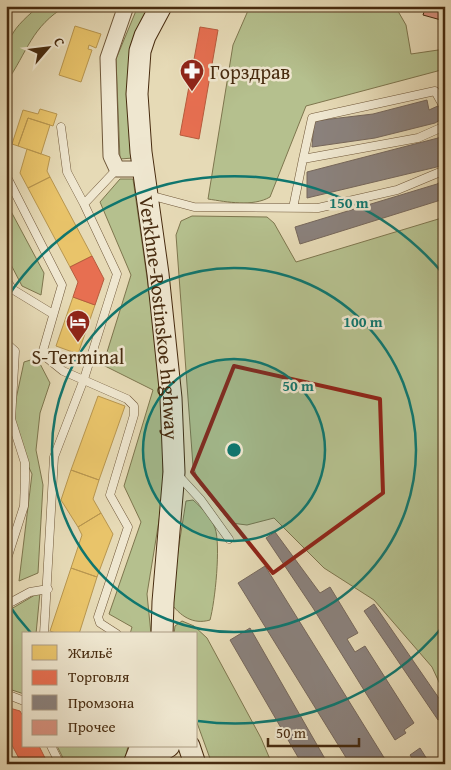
<svg xmlns="http://www.w3.org/2000/svg" width="451" height="770" font-family="'Gentium Book Plus',serif">
<style>
.green{fill:#b5c08e;stroke:#7e764e}
.homes{fill:#e9c46a;stroke:#b8964f}
.shops{fill:#e76f51;stroke:#b75b3d}
.industry{fill:#8a817c;stroke:#76675b}
.building{fill:#d6917e;stroke:#472b0f}
.lines{fill:none;stroke-linecap:round;stroke-linejoin:round}
.lane-casing{stroke:#6f5739;stroke-width:9}
.street-casing{stroke:#6f5739;stroke-width:17}
.secondary-casing{stroke:#472b0f;stroke-width:23}
.path{stroke:#472b0f;stroke-width:2;stroke-dasharray:4 2.5;stroke-linecap:butt}
.lane{stroke:#efe7d0;stroke-width:8}
.street{stroke:#efe7d0;stroke-width:15}
.secondary{stroke:#efe7d0;stroke-width:21}
.marked{fill:none;stroke:#8f2418;stroke-width:4;stroke-linejoin:round}
.ring{fill:none;stroke:#0f766e;stroke-width:2.5}
.labels{text-anchor:middle;dominant-baseline:central;stroke-width:5;stroke-linejoin:round;paint-order:stroke}
.poi-label{font-size:20px;fill:#472b0f;stroke:#efe7d0;text-anchor:start}
.street-label{font-size:20px;fill:#472b0f;stroke:#efe7d0}
.centre{fill:#0f766e;stroke:#efe7d0;stroke-width:2.5}
.ring-label{font-size:15px;text-anchor:middle;font-weight:bold;fill:#0f766e;stroke:#efe7d0;stroke-width:5;stroke-linejoin:round;paint-order:stroke}
</style>
<rect width="100%" height="100%" fill="#e6dab6"/>
<filter id="stains"><feTurbulence type="fractalNoise" baseFrequency=".004" numOctaves="4"/><feColorMatrix values="0 0 0 0 .2 0 0 0 0 .09 0 0 0 0 .02 0 0 0 .5 -.17"/></filter>
<radialGradient id="worn" r=".72"><stop offset=".6" stop-color="#630" stop-opacity="0"/><stop offset="1" stop-color="#630" stop-opacity=".3"/></radialGradient>
<!-- green -->
<path class="green" d="M 39,6 L 66,6 C 31,27 28,51 6,83 C 6,41 5,35 39,6 Z
M 138,6 L 152,6 L 133,158 L 120,159 L 116,59 Z
M 250,6 L 395,6 L 406,25 L 411,54 L 445,49 L 445,69 L 306,106 L 270,197 C 253,207 227,202 208,199 L 233,45 Z
M 120,179 L 133,179 L 163,390 L 163,496 L 147,594 L 151,634 L 130,634 L 132,627 L 109,614 L 141,522 L 124,486 L 153,390 L 103,365 L 131,275 L 100,202 Z
M 6,202 L 44,273 L 41,295 L 22,286 L 6,255 Z
M 192,216 L 267,217 L 274,223 L 296,262 L 445,217 L 445,695 L 432,667 L 374,600 L 324,568 L 274,518 L 247,525 L 231,523 L 199,483 L 193,466 L 176,235 L 181,221 Z
M 37,358 L 50,383 L 40,413 L 36,450 L 43,485 L 38,573 L 19,581 L 32,474 L 10,427 L 24,362 Z
M 193,500 C 201,507 211,517 215,528 C 221,545 215,602 210,620 C 193,625 180,616 170,602 L 186,501 Z
M 40,592 L 36,634 L 24,634 L 24,694 L 6,688 L 6,612 Z
M 182,621 L 194,626 L 207,638 L 261,738 L 272,764 L 212,764 L 196,720 L 196,634 L 174,634 L 175,626 Z
M 57,746 L 128,746 L 124,764 L 66,764 Z"/>
<!-- homes -->
<path class="homes" d="M 75,26 L 101,34 L 96,48 L 89,45 L 88,49 L 92,50 L 81,82 L 59,75 Z
M 40,109 L 57,114 L 53,126 L 28,118 L 18,146 L 12,144 L 23,110 L 38,114 Z
M 28,118 L 50,125 L 41,154 L 18,146 Z
M 27,149 L 50,157 L 47,171 L 50,177 L 28,188 L 20,173 Z
M 50,177 L 92,256 L 70,267 L 28,188 Z
M 73,297 L 95,305 L 78,354 L 56,346 Z
M 98,396 L 125,406 L 99,480 L 71,470 Z
M 71,470 L 99,480 L 93,499 L 101,513 L 78,527 L 61,500 Z
M 101,513 L 113,534 L 97,577 L 71,568 L 82,535 L 78,527 Z
M 71,568 L 97,577 L 79,634 L 58,634 L 50,631 Z"/>
<!-- shops -->
<path class="shops" d="M 200,27 L 218,30 L 199,139 L 180,135 Z
M 92,256 L 104,279 L 95,305 L 73,297 L 78,282 L 70,267 Z
M 6,707 L 20,711 L 24,718 L 24,746 L 39,746 L 48,764 L 22,764 L 6,734 Z"/>
<!-- industry -->
<path class="industry" d="M 427,100 L 429,110 L 440,105 L 445,117 L 435,123 L 375,138 L 312,147 L 314,121 L 373,114 Z
M 445,134 L 445,165 L 307,198 L 307,172 L 438,138 Z
M 445,179 L 444,199 L 300,244 L 295,227 L 437,184 Z
M 275,532 L 320,593 L 330,587 L 358,633 L 347,639 L 355,652 L 365,646 L 414,723 L 404,730 L 406,733 L 395,740 L 313,608 L 266,538 Z
M 265,566 L 388,764 L 350,764 L 238,583 Z
M 374,604 L 445,707 L 445,716 L 438,720 L 364,611 Z
M 250,628 L 328,764 L 302,764 L 230,640 Z
M 420,748 L 430,764 L 416,764 L 410,755 Z"/>
<!-- building -->
<path class="building" d="M 426,6 L 445,8 L 441,20 L 423,15 Z"/>
<g class="lines">
<defs>
<path id="lane" d="M 61,127 L 67,172 L 84,204
M 303,159 L 312,118 L 435,91 L 445,109
M 8,179 L 62,285 L 42,354 L 63,371 L 127,399 L 134,406 L 134,415 L 110,495 L 128,527 L 98,617 L 100,623 L 117,634
M 149,195 L 194,207 L 318,208 L 397,190 L 445,170
M 293,208 L 303,159 L 418,138 L 445,126
M 6,279 L 12,289 L 53,314
M 6,343 L 15,351 L 11,419 L 25,463 L 25,480 L 24,506 L 6,562
M 178,475 L 201,500 L 229,539
M 6,605 L 30,592 L 48,589
M 44,634 L 54,457 L 84,379 L 117,274 L 84,204 L 117,169
M 6,694 L 24,701
M 51,746 L 60,764"/>
<path id="street" d="M 126,6 L 108,58 L 111,156 L 117,169 L 143,169"/>
<g id="secondary">
<path id="s1" d="M 161,6 L 145,36 L 140,51 L 137,94 L 141,152 L 158,274 L 171,398 L 174,472 L 163,602 L 162,634"/>
<path d="M 189,746 L 195,764"/>
<path d="M 134,764 L 141,746"/>
<path d="M 154,764 L 161,751 L 169,746"/>
</g>
</defs>
<!-- lane casing -->
<use href="#lane" class="lane-casing"/>
<!-- street casing -->
<use href="#street" class="street-casing"/>
<!-- secondary casing -->
<use href="#secondary" class="secondary-casing"/>
<!-- path -->
<path class="path" d="M 6,616 L 6,618"/>
<!-- lane -->
<use href="#lane" class="lane"/>
<!-- street -->
<use href="#street" class="street"/>
<!-- secondary -->
<use href="#secondary" class="secondary"/>
</g>
<!-- marked area -->
<path class="marked" d="M 234,366 L 380,399 L 383,493 L 273,573 L 192,472 Z"/>
<!-- distance rings -->
<circle cx="234" cy="450" r="91" fill="#0f766e" fill-opacity=".12"/>
<g class="ring">
<circle cx="234" cy="450" r="91"/>
<circle cx="234" cy="450" r="182"/>
<path d="M445 624A273 273 0 0 1 198 721M31 633A273 273 0 0 1 6 601M6 299A273 273 0 0 1 445 276"/>
</g>
<!-- icons -->
<defs>
<symbol id="pharmacy-pin" viewBox="-11 -11 22 30"><path d="M0 17L-7.5 6A9.5 9.5 0 1 1 7.5 6Z" fill="#8f2418" stroke="#efe7d0"/><path d="M-2-6h4v4h4v4h-4v4h-4v-4h-4v-4h4Z" fill="#fff"/></symbol>
<symbol id="hotel-pin" viewBox="-11 -11 22 30"><path d="M0 17L-7.5 6A9.5 9.5 0 1 1 7.5 6Z" fill="#8f2418" stroke="#efe7d0"/><path d="M-6-4.5h1.5V1H6V5H4.5V3h-9V5H-6ZM-4 0a1.8 1.8 0 1 1 3.6 0ZM.5 0V-2.5h3Q6-2.5 6 0Z" fill="#fff"/></symbol>
</defs>
<g fill-rule="evenodd">
<use href="#pharmacy-pin" x="178" y="57" width="28" height="38"/>
<use href="#hotel-pin" x="64" y="308" width="28" height="38"/>
</g>
<g class="labels">
<!-- poi labels -->
<g class="poi-label">
<text x="210" y="71">Горздрав</text>
<text x="78" y="356" text-anchor="middle">S-Terminal</text>
</g>
<!-- street labels -->
<g class="street-label">
<text stroke="none"><textPath href="#s1" startOffset="318">Verkhne-Rostinskoe highway</textPath></text>
</g>
</g>
<circle cx="234" cy="450" r="8" class="centre"/>
<g class="ring-label">
<text x="349" y="208">150 m</text>
<text x="363" y="327">100 m</text>
<text x="298" y="391">50 m</text>
</g>
<!-- margin -->
<rect width="451" height="770" fill="none" stroke="#e6dab6" stroke-width="25"/>
<rect x="8" y="8" width="436" height="755" fill="none" stroke="#472b0f" stroke-width="2.5"/>
<rect x="12" y="12" width="426" height="745" fill="none" stroke="#472b0f"/>
<!-- legend -->
<rect x="22" y="632" width="175" height="115" fill="#efe7d0" stroke="#ac9c83"/>
<rect x="32" y="645" width="25" height="15" fill="#e9c46a" stroke="#ac9c83"/>
<text x="68" y="658" font-size="15" fill="#472b0f">Жильё</text>
<rect x="32" y="670" width="25" height="15" fill="#e76f51" stroke="#ac9c83"/>
<text x="68" y="682" font-size="15" fill="#472b0f">Торговля</text>
<rect x="32" y="695" width="25" height="15" fill="#8a817c" stroke="#ac9c83"/>
<text x="68" y="708" font-size="15" fill="#472b0f">Промзона</text>
<rect x="32" y="720" width="25" height="15" fill="#d6917e" stroke="#ac9c83"/>
<text x="68" y="732" font-size="15" fill="#472b0f">Прочее</text>
<!-- north arrow -->
<g transform="translate(48 48) rotate(62)" stroke="#efe7d0" stroke-width="4" paint-order="stroke">
<path d="M0-4L9 19L0 12L-9 19Z" fill="#472b0f"/>
<text y="-8" font-size="14" font-weight="bold" text-anchor="middle" fill="#472b0f">С</text>
</g>
<!-- scale -->
<path d="M268 738v8h91v-8" fill="none" stroke="#472b0f" stroke-width="2.5"/>
<text x="276" y="738" font-size="15" fill="#472b0f" stroke="#efe7d0" stroke-width="4" paint-order="stroke">50 m</text>
<rect width="100%" height="100%" filter="url(#stains)"/>
<rect width="100%" height="100%" fill="url(#worn)"/>
</svg>
